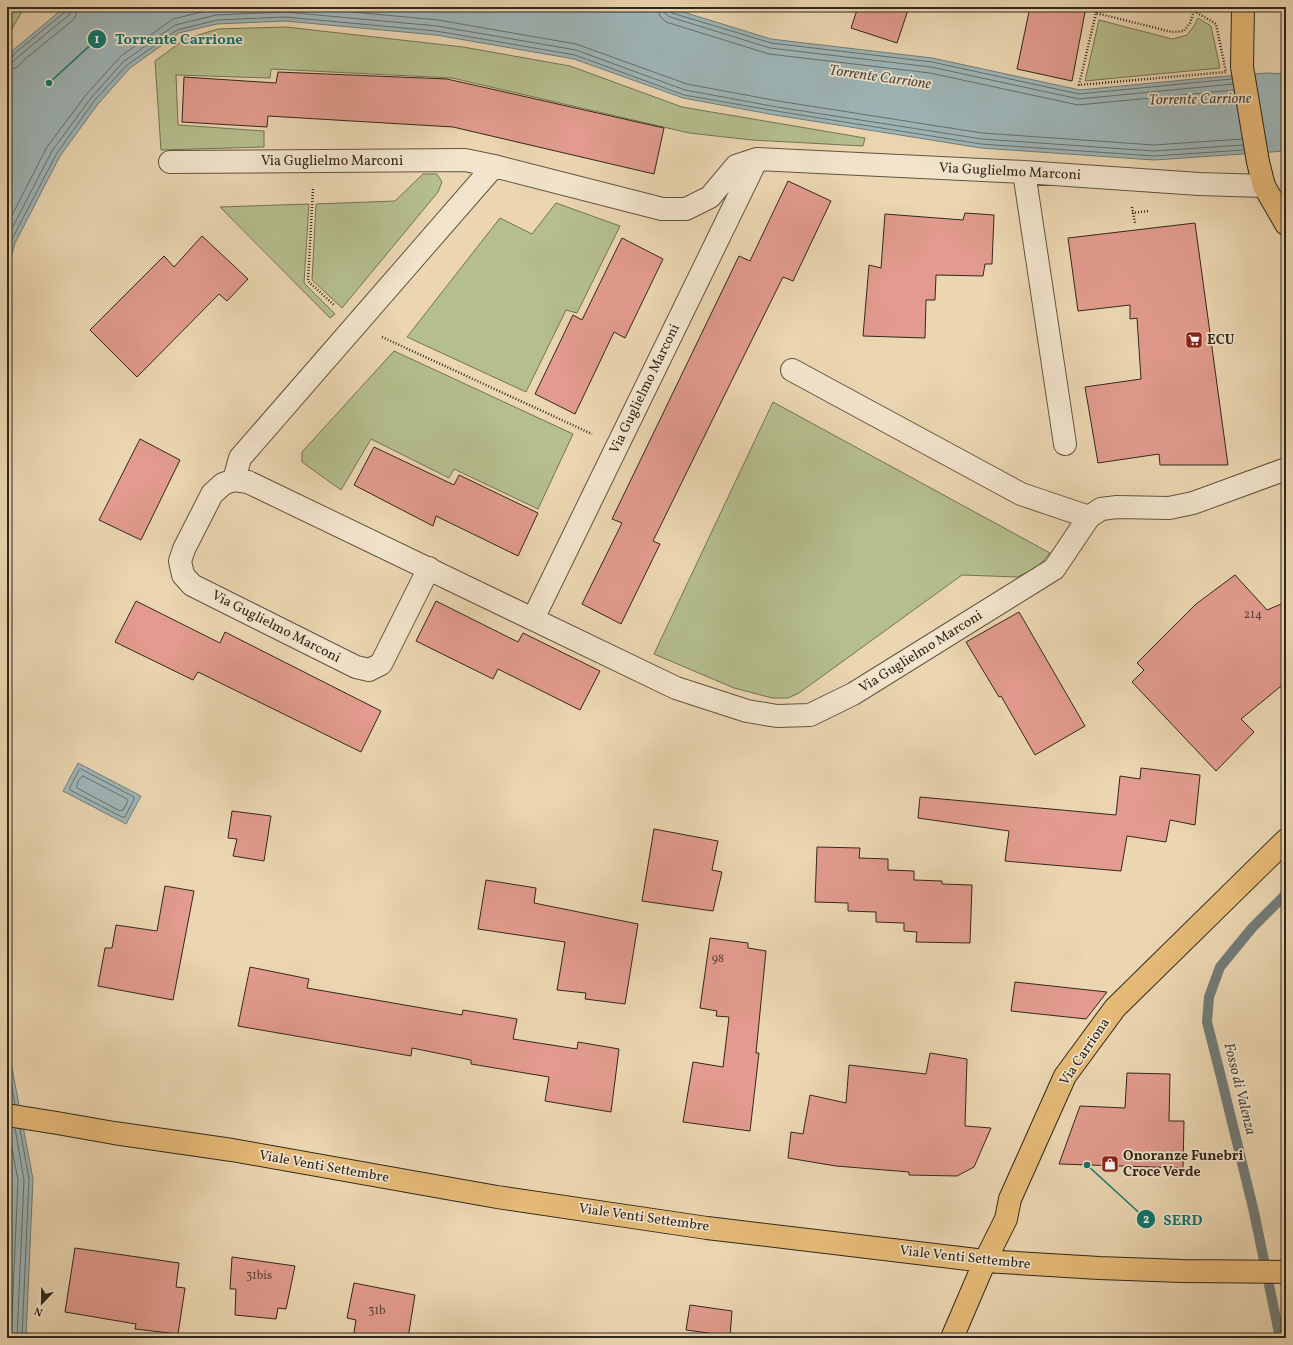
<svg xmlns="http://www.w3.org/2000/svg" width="1293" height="1345" font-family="Vollkorn,serif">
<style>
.green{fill:#b5be8d;stroke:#737354}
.water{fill:#9eb6b8;stroke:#727d7a}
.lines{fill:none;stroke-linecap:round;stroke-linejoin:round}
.shore{stroke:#686f6a;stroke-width:1}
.stream{stroke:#727d7a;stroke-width:10}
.building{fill:#e29b8e;stroke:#31281c}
.minor-casing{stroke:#605441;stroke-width:24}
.major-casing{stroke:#31281c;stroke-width:24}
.path{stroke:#31281c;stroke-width:2.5;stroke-dasharray:1 2;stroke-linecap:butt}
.minor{stroke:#f2e4cc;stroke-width:22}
.major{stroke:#e6bb78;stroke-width:22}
.labels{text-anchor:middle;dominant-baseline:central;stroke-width:3.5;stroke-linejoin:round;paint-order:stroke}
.number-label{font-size:12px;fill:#5d4538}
.street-label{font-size:14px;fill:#31281c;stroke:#f2e4cc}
.poi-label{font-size:14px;font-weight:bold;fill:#31281c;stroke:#f2e4cc;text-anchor:start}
.water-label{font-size:15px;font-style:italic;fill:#4c4c43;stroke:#f2e4cc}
.leader{fill:none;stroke:#0f766e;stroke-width:1.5}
.callout-dot{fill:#0f766e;stroke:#f2e4cc;stroke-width:1.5}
.mark-label{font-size:12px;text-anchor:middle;font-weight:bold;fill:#fff}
.callout-label{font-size:15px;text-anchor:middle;font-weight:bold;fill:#0f766e;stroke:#f2e4cc;stroke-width:3.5;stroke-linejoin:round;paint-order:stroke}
</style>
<rect width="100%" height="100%" fill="#ebd6b1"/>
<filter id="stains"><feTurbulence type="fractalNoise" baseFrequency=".005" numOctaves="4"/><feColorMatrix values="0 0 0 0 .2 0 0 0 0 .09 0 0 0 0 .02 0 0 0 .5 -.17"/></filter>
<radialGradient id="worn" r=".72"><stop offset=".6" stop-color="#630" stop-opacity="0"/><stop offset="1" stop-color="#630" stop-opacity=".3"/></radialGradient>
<!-- green -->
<path class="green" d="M 7,7 L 28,7 L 23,10 L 7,37 Z
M 1198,18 L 1211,26 L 1220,68 L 1085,81 L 1099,20 L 1172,39 L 1187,35 L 1194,26 Z
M 286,27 L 463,47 L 570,66 L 682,107 L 865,138 L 863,146 L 752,140 L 689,133 L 452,78 L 271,69 L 270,78 L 176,75 L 178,125 L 264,131 L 264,147 L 161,150 L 155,61 L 185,39 L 218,29 Z
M 423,174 L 437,174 L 442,182 L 438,192 L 342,308 L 312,280 L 316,204 L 395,201 Z
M 556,203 L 620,226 L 577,313 L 566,310 L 526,392 L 407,337 L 500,218 L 532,234 Z
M 309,204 L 304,283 L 335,314 L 330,318 L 220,207 Z
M 394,351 L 573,434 L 538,509 L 454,469 L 449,478 L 371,439 L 341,490 L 302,462 L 302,452 Z
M 773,402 L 1050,553 L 1037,568 L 1017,577 L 962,575 L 799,693 L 788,698 L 772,698 L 734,688 L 654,654 Z"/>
<!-- water -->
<path class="water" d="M 65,7 L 667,7 L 771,39 L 932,58 L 1080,90 L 1215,77 L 1267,73 L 1286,74 L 1286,151 L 1154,160 L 981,148 L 775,115 L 683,98 L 574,59 L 436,35 L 285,21 L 217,24 L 179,33 L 130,68 L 98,104 L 60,156 L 15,243 L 7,272 L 7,57 L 13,50 Z
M 7,667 L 11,722 L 9,1052 L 33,1179 L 26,1338 L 7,1338 Z
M 78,763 L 141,796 L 126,824 L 63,791 Z"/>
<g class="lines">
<!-- shore -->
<path class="shore" d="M 299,7 L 438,20 L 576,44 L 687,84 L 778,101 L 982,133 L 1154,145 L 1242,139
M 657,7 L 660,16 L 666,22 L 769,54 L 930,73 L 1078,105 L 1234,90
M 663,7 L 665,13 L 670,17 L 770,48 L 931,67 L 1079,99 L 1233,84
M 668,7 L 669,11 L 672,13 L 771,43 L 932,62 L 1079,94 L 1232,79
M 7,59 L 11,58 L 16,52 L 65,12 L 67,7
M 7,64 L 13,62 L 19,56 L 69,15 L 71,11 L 72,7
M 7,70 C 15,70 19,66 24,60 L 73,20 L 77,13 L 78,7
M 7,225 L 47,147 L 86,95 L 121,56 L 173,19 L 214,9 L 256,7
M 7,238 L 52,151 L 91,98 L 123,62 L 175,25 L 216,15 L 285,12 L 437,26 L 576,50 L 685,90 L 777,107 L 982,139 L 1154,151 L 1243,145
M 7,256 L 11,241 L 57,153 L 94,101 L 127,65 L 177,30 L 217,20 L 285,17 L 436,31 L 575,55 L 684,95 L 776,111 L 981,144 L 1154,156 L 1244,150
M 81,769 L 134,797 L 134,799 L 125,817 L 122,817 L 70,790 L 70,787 L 79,770 Z
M 83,776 L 127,799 L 128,801 L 123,810 L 120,811 L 77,788 C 76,784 80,777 83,776 Z
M 7,1060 L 15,1104
M 8,1127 L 18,1180 L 11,1338
M 15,1128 L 24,1180 L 17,1338
M 20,1129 L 29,1179 L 22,1338"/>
<!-- stream -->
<path class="stream" d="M 1280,1338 L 1254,1212 L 1221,1077 L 1207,1022 L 1209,997 L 1220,967 L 1252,928 L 1286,894"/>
</g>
<!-- building -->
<path class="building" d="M 858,7 L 909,7 L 897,43 L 851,28 Z
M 1030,7 L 1086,7 L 1072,81 L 1017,69 Z
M 278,72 L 447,79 L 664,128 L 654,174 L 453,127 L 268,116 L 267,127 L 182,122 L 184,77 L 276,83 Z
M 788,181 L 831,201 L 793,281 L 783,277 L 733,378 L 653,541 L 660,544 L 621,624 L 582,604 L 622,523 L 612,519 L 739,256 L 750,261 Z
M 965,213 L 994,215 L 992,264 L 985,264 L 983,276 L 936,275 L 935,300 L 926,300 L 925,338 L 863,336 L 869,265 L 881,268 L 885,214 L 963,220 Z
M 1195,223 L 1228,465 L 1160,465 L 1159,454 L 1098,463 L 1085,387 L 1141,379 L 1137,318 L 1130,319 L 1130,305 L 1078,311 L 1068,238 Z
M 202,236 L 248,279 L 227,301 L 219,294 L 137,377 L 90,330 L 164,256 L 174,267 Z
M 622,238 L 663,259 L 625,338 L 614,332 L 575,414 L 535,394 L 573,315 L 582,320 Z
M 140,439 L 180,460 L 141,540 L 99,520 Z
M 374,447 L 454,485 L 459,475 L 538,513 L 518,556 L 436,516 L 433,526 L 354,485 Z
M 1235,575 L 1267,610 L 1286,602 L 1286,682 L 1241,719 L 1254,732 L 1216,771 L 1132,682 L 1144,670 L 1137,663 L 1196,604 Z
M 136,601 L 220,643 L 225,632 L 381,711 L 361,752 L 198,672 L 193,680 L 115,642 Z
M 436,601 L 518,642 L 523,633 L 600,671 L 580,710 L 498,669 L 493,679 L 416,641 Z
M 1019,612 L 1085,726 L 1035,755 L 1001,696 L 999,697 L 966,642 Z
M 1141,768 L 1200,775 L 1195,825 L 1170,820 L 1166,842 L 1127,836 L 1121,871 L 1005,861 L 1009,831 L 918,818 L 920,797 L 1116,815 L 1120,776 L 1140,779 Z
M 232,811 L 271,816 L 264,861 L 233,856 L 237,839 L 228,838 Z
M 654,829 L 718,841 L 712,870 L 722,872 L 713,911 L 642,901 Z
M 817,847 L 860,848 L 859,858 L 888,859 L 888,870 L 914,871 L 914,880 L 942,881 L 942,884 L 972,885 L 970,943 L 916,942 L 917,932 L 904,931 L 904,923 L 876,922 L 876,912 L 848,911 L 848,903 L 815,902 Z
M 486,880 L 536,888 L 534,903 L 638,924 L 625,1004 L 585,999 L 586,993 L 557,990 L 565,942 L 478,929 Z
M 165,886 L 194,891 L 173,1000 L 98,986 L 105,948 L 112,948 L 116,925 L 157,931 Z
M 710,938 L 748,943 L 748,948 L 766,951 L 756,1053 L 759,1053 L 750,1131 L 683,1122 L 693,1062 L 723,1067 L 729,1017 L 716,1016 L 717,1011 L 700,1008 Z
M 250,967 L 309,979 L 307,988 L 462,1015 L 463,1010 L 517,1019 L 513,1039 L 577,1049 L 578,1042 L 619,1049 L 611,1112 L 545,1101 L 549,1077 L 471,1064 L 471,1060 L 412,1048 L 411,1056 L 238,1026 Z
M 1015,982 L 1107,992 L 1086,1019 L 1011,1011 Z
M 930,1053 L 967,1059 L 965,1126 L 991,1128 L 974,1167 L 957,1176 L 909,1175 L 909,1172 L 836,1166 L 788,1158 L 791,1132 L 803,1134 L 810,1095 L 846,1103 L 849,1065 L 926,1074 Z
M 1127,1073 L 1170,1074 L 1169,1121 L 1184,1121 L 1183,1168 L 1059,1164 L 1080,1106 L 1125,1108 Z
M 75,1248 L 179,1263 L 176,1287 L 185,1288 L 178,1334 L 135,1329 L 136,1324 L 65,1312 Z
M 232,1257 L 295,1266 L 286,1309 L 278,1308 L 276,1319 L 235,1315 L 236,1289 L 230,1289 Z
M 354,1283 L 415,1295 L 408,1338 L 353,1338 L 356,1320 L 347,1318 Z
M 690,1305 L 732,1311 L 730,1336 L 686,1330 Z"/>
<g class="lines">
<defs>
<path id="minor" d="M 170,162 L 465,160 L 494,166 L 662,209 L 686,209 L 710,197 L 736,166 L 757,159 L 1024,172 L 1199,184 L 1264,186
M 1024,172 L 1065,444
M 792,370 L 1021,494 L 1089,517
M 234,480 L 240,458 L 494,166
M 429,568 L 381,664 L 369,670 L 356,667 L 192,585 L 183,575 L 180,561 L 184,549 L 212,494 L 223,484 L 234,480 L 248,482 L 676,688 L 747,711 L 777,716 L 810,715 L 853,694 L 1054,569 L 1089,517 L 1101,509 L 1117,507 L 1169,508 L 1193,503 L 1286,469
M 533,619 L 757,159"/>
<path id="major" d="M 1243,7 L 1242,67 L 1258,162 L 1264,186 L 1286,224
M 7,1115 L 57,1123 L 114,1133 L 232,1150 L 497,1197 L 707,1228 L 926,1254 L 985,1261 L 1099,1268 L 1182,1271 L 1286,1272
M 952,1338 L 985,1261 L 1006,1219 L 1010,1199 L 1065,1076 L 1115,1008 L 1286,840"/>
</defs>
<!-- minor casing -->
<use href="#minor" class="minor-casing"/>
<!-- major casing -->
<use href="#major" class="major-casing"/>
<!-- path -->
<path class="path" d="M 1194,11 L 1216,24 L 1226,72 L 1079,85 L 1096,13 L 1172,32 L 1184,31 L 1190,23 Z
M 1096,13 L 1097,7
M 313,189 L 308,281 L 335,306
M 1132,207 L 1135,223
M 1132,213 L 1148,211
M 382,337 L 592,434"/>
<!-- minor -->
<use href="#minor" class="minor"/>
<!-- major -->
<use href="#major" class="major"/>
</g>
<!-- icons -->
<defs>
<symbol id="supermarket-square" viewBox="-11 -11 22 22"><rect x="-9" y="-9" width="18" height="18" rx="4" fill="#8f2418" stroke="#f2e4cc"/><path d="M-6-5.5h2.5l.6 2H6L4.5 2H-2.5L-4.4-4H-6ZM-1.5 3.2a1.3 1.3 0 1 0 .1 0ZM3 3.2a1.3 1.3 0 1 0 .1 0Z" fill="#fff"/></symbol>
<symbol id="shop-square" viewBox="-11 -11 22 22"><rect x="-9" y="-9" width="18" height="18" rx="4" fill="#8f2418" stroke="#f2e4cc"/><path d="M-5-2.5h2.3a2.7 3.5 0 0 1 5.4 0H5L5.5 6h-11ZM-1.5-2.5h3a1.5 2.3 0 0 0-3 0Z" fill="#fff"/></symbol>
</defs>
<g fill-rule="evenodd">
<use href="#supermarket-square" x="1184" y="330" width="20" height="20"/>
<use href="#shop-square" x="1100" y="1154" width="20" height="20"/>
</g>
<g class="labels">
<!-- number labels -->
<g class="number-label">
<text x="1253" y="615">214</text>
<text x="718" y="959">98</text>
<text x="259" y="1276">31bis</text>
<text x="377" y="1311">31b</text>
</g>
<!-- street labels -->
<g class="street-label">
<text x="332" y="161">Via Guglielmo Marconi</text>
<text transform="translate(1010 172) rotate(3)">Via Guglielmo Marconi</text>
<text transform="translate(645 389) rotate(-64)">Via Guglielmo Marconi</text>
<text transform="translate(276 627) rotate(27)">Via Guglielmo Marconi</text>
<text transform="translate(921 652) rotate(-32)">Via Guglielmo Marconi</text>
<text transform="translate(1085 1052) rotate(-56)">Via Carriona</text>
<text transform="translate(324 1167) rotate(10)">Viale Venti Settembre</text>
<text transform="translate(644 1218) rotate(8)">Viale Venti Settembre</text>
<text transform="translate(965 1258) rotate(6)">Viale Venti Settembre</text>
</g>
<!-- poi labels -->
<g class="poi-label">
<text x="1207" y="340">ECU</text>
<text x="1123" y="1156">Onoranze Funebri<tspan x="1123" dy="16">Croce Verde</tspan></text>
</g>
<!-- water labels -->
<g class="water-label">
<text transform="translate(880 78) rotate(8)">Torrente Carrione</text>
<text transform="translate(1200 100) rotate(-1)">Torrente Carrione</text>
<text transform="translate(1239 1089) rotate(76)">Fosso di Valenza</text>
</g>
</g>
<!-- callouts -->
<path class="leader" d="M49 83L97 39M1087 1165L1146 1219"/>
<g class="callout-dot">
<circle cx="49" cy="83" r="4"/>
<circle cx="1087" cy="1165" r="4"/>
<circle cx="97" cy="39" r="10"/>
<circle cx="1146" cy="1219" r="10"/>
</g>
<g class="mark-label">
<text x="97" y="43">1</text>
<text x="1146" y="1223">2</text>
</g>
<g class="callout-label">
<text x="179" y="44">Torrente Carrione</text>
<text x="1183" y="1225">SERD</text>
</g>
<!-- margin -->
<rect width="1293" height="1345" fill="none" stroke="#ebd6b1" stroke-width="24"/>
<rect x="8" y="8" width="1277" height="1329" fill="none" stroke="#31281c" stroke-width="2"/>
<rect x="12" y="12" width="1269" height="1321" fill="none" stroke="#31281c"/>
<!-- north arrow -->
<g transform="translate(42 1303) rotate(202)" stroke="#f2e4cc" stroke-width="3" paint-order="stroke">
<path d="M0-3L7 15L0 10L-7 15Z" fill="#31281c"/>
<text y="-6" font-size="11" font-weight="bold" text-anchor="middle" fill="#31281c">N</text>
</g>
<rect width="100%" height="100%" filter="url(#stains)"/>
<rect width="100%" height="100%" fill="url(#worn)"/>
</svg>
